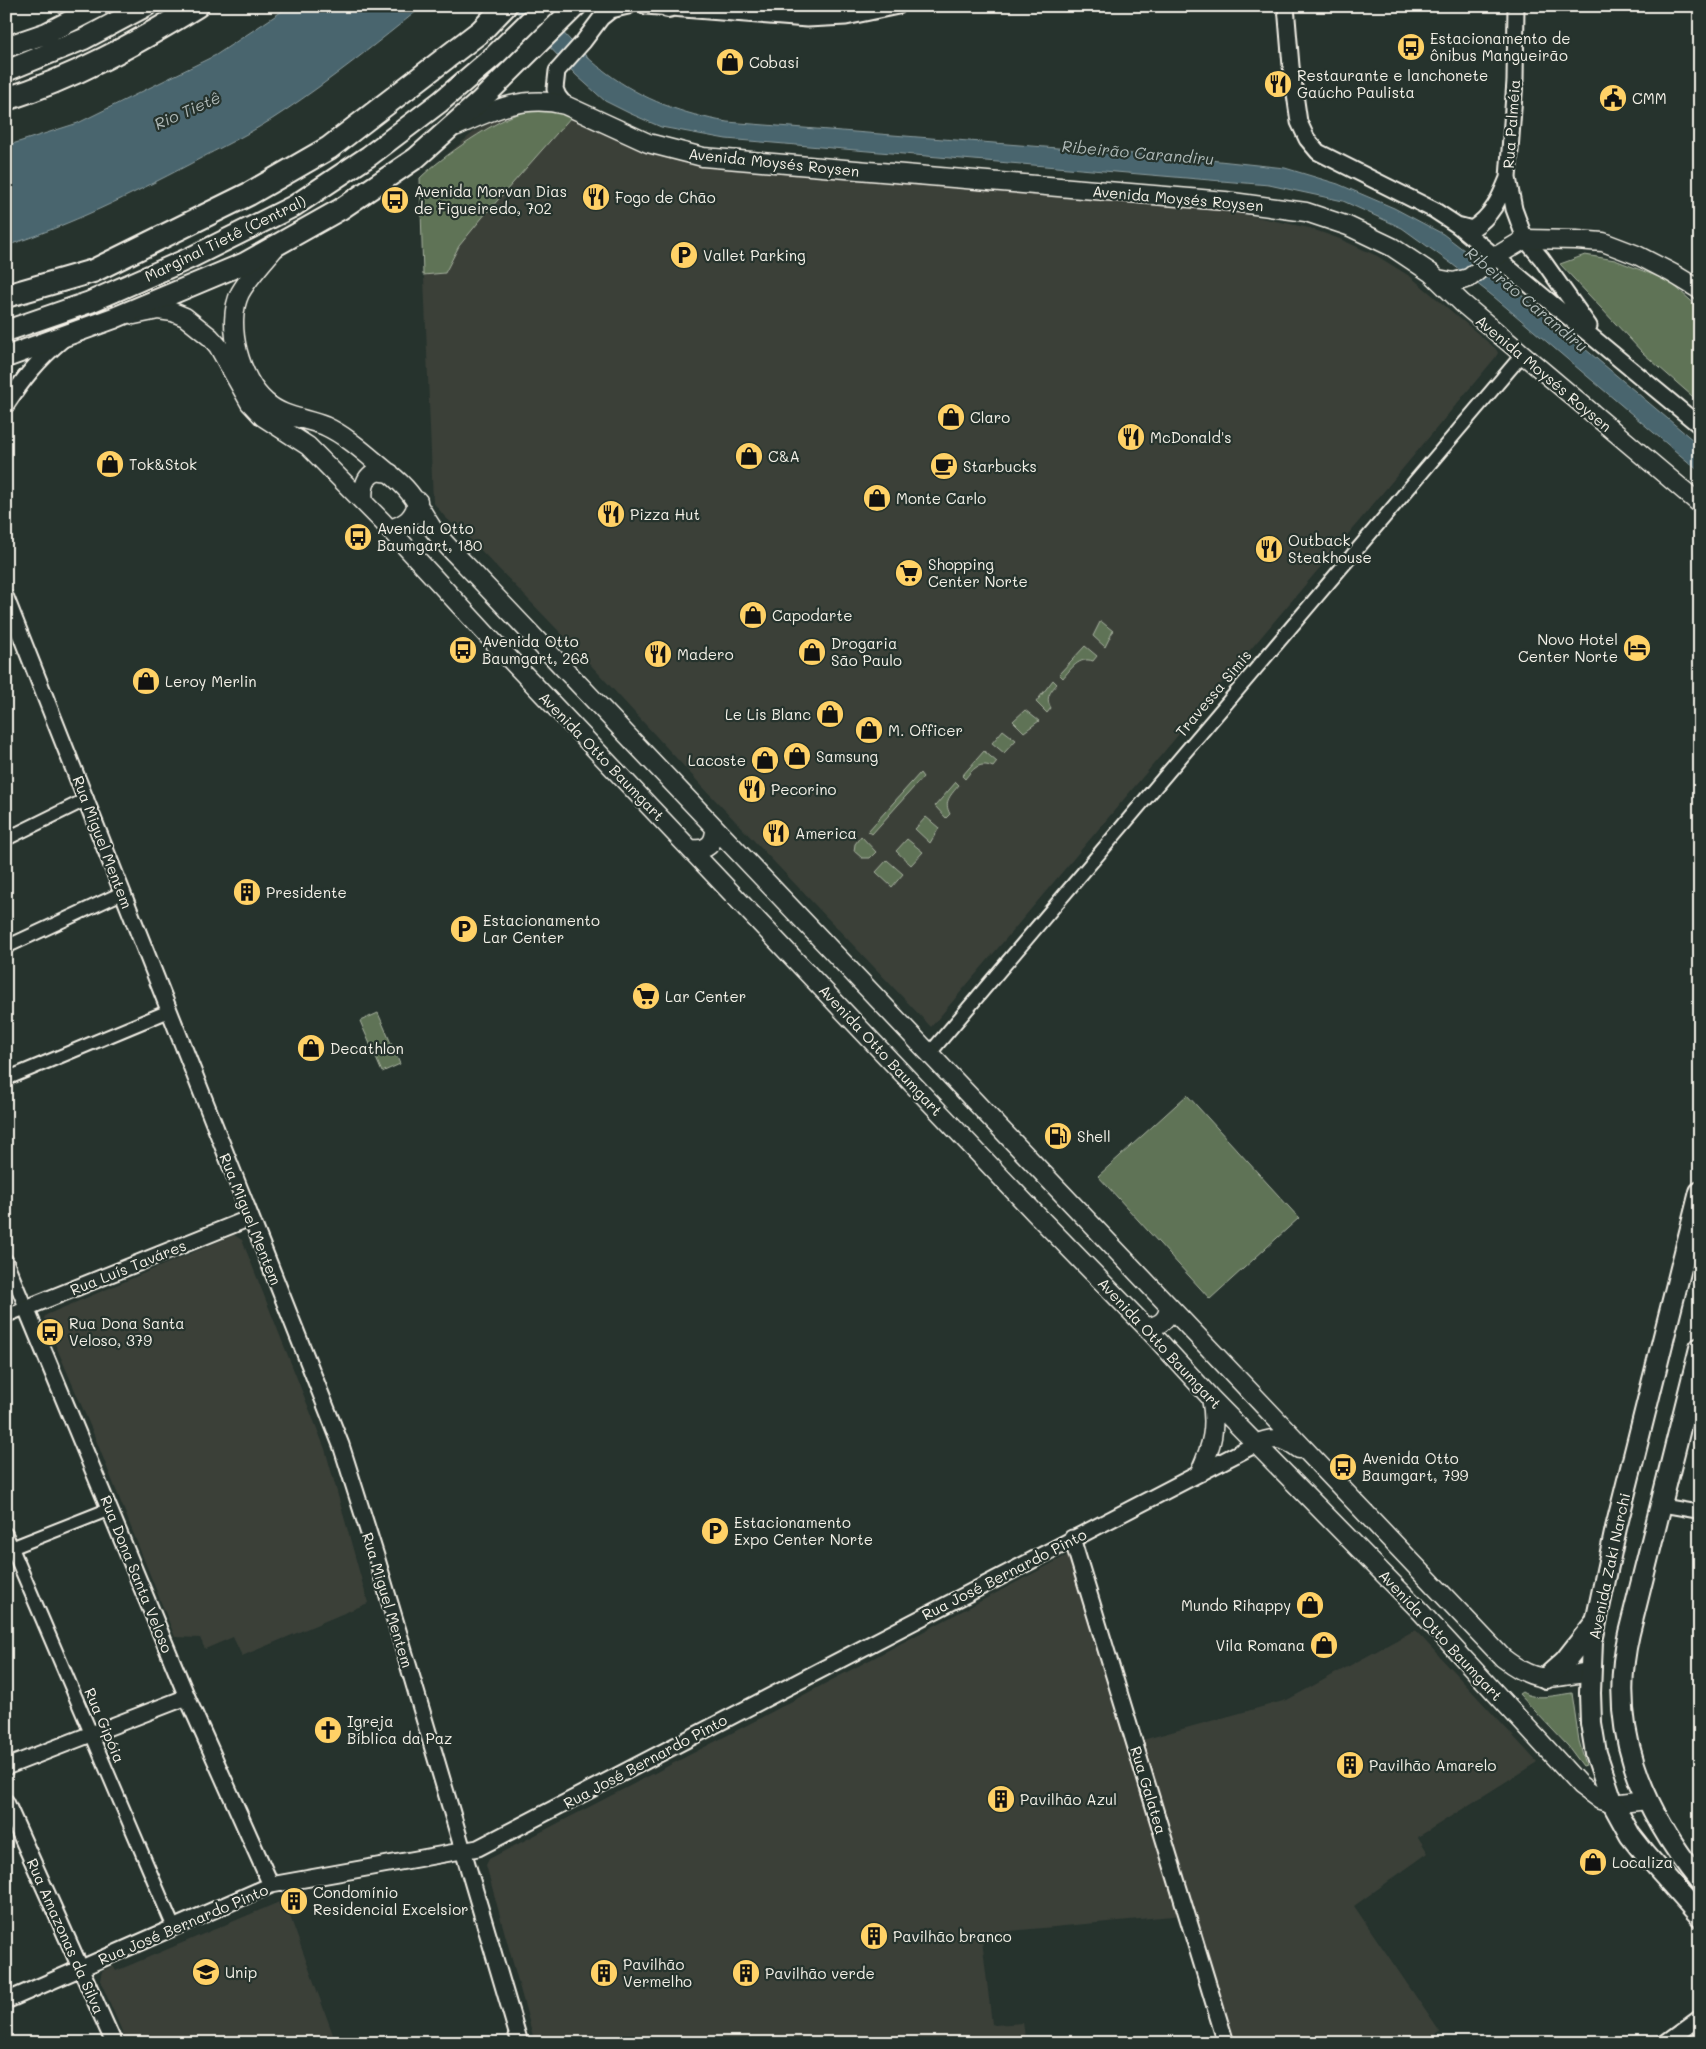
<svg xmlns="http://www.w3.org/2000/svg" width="1706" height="2049" font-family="Mali,sans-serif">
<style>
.built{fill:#3b4039}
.green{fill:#5e7357;stroke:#a9b2a0}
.water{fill:#48656e;stroke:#8d9d9f}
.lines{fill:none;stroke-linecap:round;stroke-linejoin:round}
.minor-casing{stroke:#f4f1e8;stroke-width:16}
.tertiary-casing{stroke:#f4f1e8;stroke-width:19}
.secondary-casing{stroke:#f4f1e8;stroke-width:21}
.primary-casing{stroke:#f4f1e8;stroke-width:24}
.trunk-casing{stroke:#f4f1e8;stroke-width:24}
.motorway-casing{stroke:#f4f1e8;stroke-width:26}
.minor{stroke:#26332d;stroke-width:12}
.tertiary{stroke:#26332d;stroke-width:15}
.secondary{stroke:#26332d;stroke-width:18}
.primary{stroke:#26332d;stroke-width:20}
.trunk{stroke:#26332d;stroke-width:20}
.motorway{stroke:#26332d;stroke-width:22}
.labels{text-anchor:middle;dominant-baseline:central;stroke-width:4.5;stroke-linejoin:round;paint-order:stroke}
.poi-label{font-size:15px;fill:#f4f1e8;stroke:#26332d;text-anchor:start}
.street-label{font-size:15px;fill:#f4f1e8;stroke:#26332d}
.water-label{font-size:16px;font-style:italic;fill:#afb9b7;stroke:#26332d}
</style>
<rect width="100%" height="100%" fill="#26332d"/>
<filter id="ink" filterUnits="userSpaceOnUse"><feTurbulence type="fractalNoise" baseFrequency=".02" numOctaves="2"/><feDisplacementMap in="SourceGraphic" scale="10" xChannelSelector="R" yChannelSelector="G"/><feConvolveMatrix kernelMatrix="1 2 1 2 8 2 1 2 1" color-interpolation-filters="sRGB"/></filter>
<g filter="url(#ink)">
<!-- built -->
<path class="built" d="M 524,110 L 551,110 L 580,118 L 630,142 L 691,165 L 1224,210 L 1309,228 L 1340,239 L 1377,256 L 1411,277 L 1496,349 L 1498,353 L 1495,358 L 1339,545 L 931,1027 L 701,785 L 578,651 L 473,542 L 445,517 L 433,502 L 420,178 L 475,131 L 500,117 Z
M 234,1235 L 242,1240 L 325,1449 L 368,1603 L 242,1656 L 233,1637 L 205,1649 L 200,1638 L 175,1637 L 92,1430 L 44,1318 L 46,1315 Z
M 1083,1547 L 1139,1741 L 1287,1700 L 1415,1630 L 1537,1762 L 1418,1837 L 1428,1853 L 1354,1906 L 1440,2032 L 1425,2043 L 1236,2043 L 1194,1914 L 989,1933 L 984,1936 L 982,1940 L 992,2024 L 995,2025 L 1023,2023 L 1026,2043 L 535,2043 L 486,1865 L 489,1859 L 751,1723 Z
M 284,1900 L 336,2043 L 127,2043 L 100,1980 L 102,1971 L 113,1966 L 116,1971 Z"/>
<!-- green -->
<path class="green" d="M 551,110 L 572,116 L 482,218 L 459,246 L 445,273 L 423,275 L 420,178 C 439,159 499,117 524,112 C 532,110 542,111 551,110 Z
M 1585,255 L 1615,260 L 1669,281 L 1700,309 L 1700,403 L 1643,353 L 1560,264 Z
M 1100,622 L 1102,622 L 1113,631 L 1105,647 L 1093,636 Z
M 1085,646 L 1097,656 L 1093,661 C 1079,656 1071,669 1063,678 L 1059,674 Z
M 1053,680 L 1057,684 C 1050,692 1045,698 1051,708 L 1047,713 L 1036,702 Z
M 1025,710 L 1039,721 L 1024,732 L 1013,721 Z
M 1003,730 L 1016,740 L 1004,753 L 992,743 Z
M 984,751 L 997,762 L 993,767 C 979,761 973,769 965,779 L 962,776 Z
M 920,773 L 923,777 L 872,834 L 868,831 Z
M 956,782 L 959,785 C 951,795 943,801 950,814 L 946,818 L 935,806 Z
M 926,817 L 939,828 L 930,843 L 915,829 Z
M 861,836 L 876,852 L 870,858 L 862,858 L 854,851 L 855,844 Z
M 907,839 L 923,852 L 911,865 L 896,851 Z
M 887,860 L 903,874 L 892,887 L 876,872 Z
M 378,1013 L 400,1064 L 382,1072 L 360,1021 Z
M 1187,1095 L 1299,1218 L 1210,1299 L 1098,1176 Z
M 1522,1692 C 1536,1701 1556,1695 1572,1693 L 1579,1741 L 1586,1765 L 1583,1766 L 1568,1746 L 1519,1694 Z"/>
<!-- water -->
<path class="water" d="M 290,6 L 423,6 C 377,43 332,79 283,112 C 254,132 221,147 190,164 C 131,195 70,225 6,246 L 6,146 L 78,123 L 216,55 Z
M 511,6 L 538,6 C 560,28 581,55 607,73 C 643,100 683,114 727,122 L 1210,160 L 1285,168 L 1338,184 L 1394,208 L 1443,234 L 1507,283 L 1700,446 L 1700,472 L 1494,297 L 1452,264 L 1402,228 L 1343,201 L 1269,185 L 726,139 L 661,127 L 629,113 L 605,101 L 576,75 Z"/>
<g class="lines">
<defs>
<path id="minor" d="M 6,839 L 87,799
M 6,947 L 122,893
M 930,1053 L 1522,355
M 6,1079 L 169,1011
M 6,1260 L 26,1308 L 6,1316
M 1660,1505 L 1700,1512
M 6,1534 L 174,1928
M 6,1550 L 110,1509"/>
<path id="tertiary" d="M 646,6 L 807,19 L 846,17 L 898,6
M 1286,6 L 1291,66 L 1299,122 L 1307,139 L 1318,152 L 1434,210 L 1457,225 L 1700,426
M 1516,6 L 1515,81 L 1508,178 L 1514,209 L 1525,239 L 1541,258 L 1589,326
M 565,105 L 558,96 L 555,89 L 557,71 L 583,42 L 601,18 L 611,10 L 628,6
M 1457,225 L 1472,229 C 1492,216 1499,200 1508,178
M 6,405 C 23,379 38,360 62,340
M 6,598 L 341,1445 L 376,1556 L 520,2043
M 250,1218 L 26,1308 L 187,1697 L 271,1885
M 1072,1538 L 1226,2043
M 6,1767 L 187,1697
M 6,1802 L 114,2043
M 6,2001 L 271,1885 L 478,1848 L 1256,1444
M 1666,2043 L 1700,2018"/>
<path id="secondary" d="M 457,126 C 492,110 526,94 565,105 L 648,143 L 703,157 L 1225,201 L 1306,212 L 1348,226 L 1392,247 L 1431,273 L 1462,303 L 1700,504
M 275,248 C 263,262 249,277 240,293 C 225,324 240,380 266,402 C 282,417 305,418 325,426 C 349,437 369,457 389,473 C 413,492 416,503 431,526 C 444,545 465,563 480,580 L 1503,1658 C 1538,1685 1549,1678 1590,1672
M 1438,279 L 1454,282 L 1469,278 L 1495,257 L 1525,239 L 1576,240 L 1603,242 L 1637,255 L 1672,273 L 1700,290
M 134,315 L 158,310 L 173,312 L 185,317 L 210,337 L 218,346 L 250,403 L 263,417 L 308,446 L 382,521 L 486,634 L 1035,1213 L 1146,1327 L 1211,1398 L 1420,1611 L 1580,1785 L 1600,1800 L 1613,1804 L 1647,1800
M 364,502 C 362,492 364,475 377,472 C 381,471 386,473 390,473
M 389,529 C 406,524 413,519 418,501
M 691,849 C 707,851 715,844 715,828
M 1146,1327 C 1160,1326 1168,1320 1169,1306
M 1256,1444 C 1272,1436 1285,1438 1299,1449
M 1200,1472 C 1212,1446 1217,1427 1211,1398"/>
<path id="primary" d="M 1700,1192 L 1616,1528 L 1592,1641 L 1590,1693 L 1591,1723 L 1596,1753 L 1613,1804 L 1630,1835 L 1645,1854 L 1700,1916
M 1700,1348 L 1629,1633 C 1607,1727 1641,1808 1700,1881
M 1546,1678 L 1565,1661 L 1594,1624"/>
<path id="trunk" d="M 667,6 L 668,7
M 6,47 L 47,33 L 100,6
M 6,71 L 84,39 L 146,6
M 6,331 L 90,302 L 190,258 L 294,206 L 369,156 L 440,102 L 495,55 L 545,6
M 6,357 L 114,318 L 245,263 L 341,209 L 416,158 L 479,102 L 576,6"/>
<path id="motorway" d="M 6,99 C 74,78 137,43 197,6
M 6,296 L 93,271 L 249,194 L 329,148 L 481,31 L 505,6"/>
</defs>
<!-- minor casing -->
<use href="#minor" class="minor-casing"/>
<!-- tertiary casing -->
<use href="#tertiary" class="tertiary-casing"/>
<!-- secondary casing -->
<use href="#secondary" class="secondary-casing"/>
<!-- primary casing -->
<use href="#primary" class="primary-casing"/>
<!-- trunk casing -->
<use href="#trunk" class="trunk-casing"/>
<!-- motorway casing -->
<use href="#motorway" class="motorway-casing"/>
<!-- minor -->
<use href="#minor" class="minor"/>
<!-- tertiary -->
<use href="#tertiary" class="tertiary"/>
<!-- secondary -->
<use href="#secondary" class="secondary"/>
<!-- primary -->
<use href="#primary" class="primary"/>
<!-- trunk -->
<use href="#trunk" class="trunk"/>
<!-- motorway -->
<use href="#motorway" class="motorway"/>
</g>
</g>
<!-- icons -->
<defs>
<symbol id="bus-disc" viewBox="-11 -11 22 22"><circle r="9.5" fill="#ffd166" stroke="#26332d"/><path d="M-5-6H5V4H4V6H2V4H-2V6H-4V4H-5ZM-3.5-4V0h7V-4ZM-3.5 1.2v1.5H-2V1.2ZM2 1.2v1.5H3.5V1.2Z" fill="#111"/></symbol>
<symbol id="shop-disc" viewBox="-11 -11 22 22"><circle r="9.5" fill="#ffd166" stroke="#26332d"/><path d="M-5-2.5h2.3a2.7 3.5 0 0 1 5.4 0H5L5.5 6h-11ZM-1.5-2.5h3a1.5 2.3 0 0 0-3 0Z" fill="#111"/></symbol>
<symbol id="restaurant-disc" viewBox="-11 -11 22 22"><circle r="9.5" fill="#ffd166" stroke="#26332d"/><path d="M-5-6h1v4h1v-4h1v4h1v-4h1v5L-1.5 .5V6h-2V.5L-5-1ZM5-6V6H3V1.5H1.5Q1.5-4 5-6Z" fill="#111"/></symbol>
<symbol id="civic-disc" viewBox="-11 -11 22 22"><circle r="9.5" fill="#ffd166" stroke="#26332d"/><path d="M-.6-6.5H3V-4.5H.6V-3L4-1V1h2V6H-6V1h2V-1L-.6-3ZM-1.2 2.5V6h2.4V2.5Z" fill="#111"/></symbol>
<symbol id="parking-disc" viewBox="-11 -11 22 22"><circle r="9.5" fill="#ffd166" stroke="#26332d"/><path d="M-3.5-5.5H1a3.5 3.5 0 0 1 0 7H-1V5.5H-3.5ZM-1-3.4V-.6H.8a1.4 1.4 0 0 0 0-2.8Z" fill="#111"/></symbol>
<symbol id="cafe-disc" viewBox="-11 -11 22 22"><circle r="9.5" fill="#ffd166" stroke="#26332d"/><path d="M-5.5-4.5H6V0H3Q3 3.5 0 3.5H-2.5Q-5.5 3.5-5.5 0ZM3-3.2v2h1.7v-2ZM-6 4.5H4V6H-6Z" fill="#111"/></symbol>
<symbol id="supermarket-disc" viewBox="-11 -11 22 22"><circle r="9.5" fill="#ffd166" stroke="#26332d"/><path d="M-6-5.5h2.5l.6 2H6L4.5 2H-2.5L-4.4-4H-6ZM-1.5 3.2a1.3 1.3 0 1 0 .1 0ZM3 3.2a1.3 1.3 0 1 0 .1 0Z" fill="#111"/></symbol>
<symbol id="hotel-disc" viewBox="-11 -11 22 22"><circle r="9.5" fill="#ffd166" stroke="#26332d"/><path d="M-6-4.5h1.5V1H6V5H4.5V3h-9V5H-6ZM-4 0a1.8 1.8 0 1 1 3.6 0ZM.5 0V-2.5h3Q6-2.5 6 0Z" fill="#111"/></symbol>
<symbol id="building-disc" viewBox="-11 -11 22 22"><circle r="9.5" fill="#ffd166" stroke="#26332d"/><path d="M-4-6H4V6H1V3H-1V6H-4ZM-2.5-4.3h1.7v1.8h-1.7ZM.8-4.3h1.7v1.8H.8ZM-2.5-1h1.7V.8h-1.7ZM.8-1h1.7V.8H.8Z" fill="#111"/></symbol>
<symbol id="fuel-disc" viewBox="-11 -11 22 22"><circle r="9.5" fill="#ffd166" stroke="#26332d"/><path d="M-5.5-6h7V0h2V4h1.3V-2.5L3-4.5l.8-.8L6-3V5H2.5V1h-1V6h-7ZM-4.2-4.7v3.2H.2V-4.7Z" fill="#111"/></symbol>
<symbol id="church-disc" viewBox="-11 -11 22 22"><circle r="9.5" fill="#ffd166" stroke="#26332d"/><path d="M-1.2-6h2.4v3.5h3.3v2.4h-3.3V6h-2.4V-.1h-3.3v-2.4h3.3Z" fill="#111"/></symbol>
<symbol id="university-disc" viewBox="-11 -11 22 22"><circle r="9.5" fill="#ffd166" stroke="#26332d"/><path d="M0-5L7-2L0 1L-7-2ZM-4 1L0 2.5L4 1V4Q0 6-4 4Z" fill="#111"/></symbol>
</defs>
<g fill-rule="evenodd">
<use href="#bus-disc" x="1395" y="31" width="32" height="32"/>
<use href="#shop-disc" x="714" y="46" width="32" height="32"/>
<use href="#restaurant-disc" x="1262" y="68" width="32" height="32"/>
<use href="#civic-disc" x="1597" y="82" width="32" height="32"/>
<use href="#restaurant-disc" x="580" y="181" width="32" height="32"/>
<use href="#bus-disc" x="379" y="184" width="32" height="32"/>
<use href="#parking-disc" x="668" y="239" width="32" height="32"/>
<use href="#shop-disc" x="935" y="401" width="32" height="32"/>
<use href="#restaurant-disc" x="1115" y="421" width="32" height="32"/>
<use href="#shop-disc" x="733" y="440" width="32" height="32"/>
<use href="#shop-disc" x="94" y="448" width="32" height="32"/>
<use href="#cafe-disc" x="928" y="450" width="32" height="32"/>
<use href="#shop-disc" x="861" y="482" width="32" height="32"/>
<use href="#restaurant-disc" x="595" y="498" width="32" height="32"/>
<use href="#bus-disc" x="342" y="521" width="32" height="32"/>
<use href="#restaurant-disc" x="1253" y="533" width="32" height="32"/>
<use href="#supermarket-disc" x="893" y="557" width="32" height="32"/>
<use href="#shop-disc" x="737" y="599" width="32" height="32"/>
<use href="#hotel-disc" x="1621" y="632" width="32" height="32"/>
<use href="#bus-disc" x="447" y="634" width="32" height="32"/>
<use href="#shop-disc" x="796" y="636" width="32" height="32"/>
<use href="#restaurant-disc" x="642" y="638" width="32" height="32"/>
<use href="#shop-disc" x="130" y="665" width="32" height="32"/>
<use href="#shop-disc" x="814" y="698" width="32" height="32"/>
<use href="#shop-disc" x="853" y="714" width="32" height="32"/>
<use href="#shop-disc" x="781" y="740" width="32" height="32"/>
<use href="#shop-disc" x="749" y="744" width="32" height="32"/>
<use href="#restaurant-disc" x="736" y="773" width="32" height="32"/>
<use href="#restaurant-disc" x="760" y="817" width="32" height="32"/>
<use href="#building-disc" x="231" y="876" width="32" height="32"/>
<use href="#parking-disc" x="448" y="913" width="32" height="32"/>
<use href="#supermarket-disc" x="630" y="980" width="32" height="32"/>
<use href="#shop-disc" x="295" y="1032" width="32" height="32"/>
<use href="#fuel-disc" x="1042" y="1120" width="32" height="32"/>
<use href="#bus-disc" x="34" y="1316" width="32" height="32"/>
<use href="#bus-disc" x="1327" y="1451" width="32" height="32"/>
<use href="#parking-disc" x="699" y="1515" width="32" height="32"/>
<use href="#shop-disc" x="1294" y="1589" width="32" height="32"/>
<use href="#shop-disc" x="1308" y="1629" width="32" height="32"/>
<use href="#church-disc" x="312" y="1714" width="32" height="32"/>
<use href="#building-disc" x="1334" y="1749" width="32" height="32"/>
<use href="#building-disc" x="985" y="1783" width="32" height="32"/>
<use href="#shop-disc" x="1577" y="1846" width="32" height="32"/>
<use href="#building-disc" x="278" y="1885" width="32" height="32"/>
<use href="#building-disc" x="858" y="1920" width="32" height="32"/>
<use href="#university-disc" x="190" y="1956" width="32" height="32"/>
<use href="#building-disc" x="588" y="1957" width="32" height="32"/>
<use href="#building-disc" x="730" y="1957" width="32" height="32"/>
</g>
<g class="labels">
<!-- poi labels -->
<g class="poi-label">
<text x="1430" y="38">Estacionamento de<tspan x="1430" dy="17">ônibus Mangueirão</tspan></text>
<text x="749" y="62">Cobasi</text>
<text x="1297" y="75">Restaurante e lanchonete<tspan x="1297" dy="17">Gaúcho Paulista</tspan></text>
<text x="1632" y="98">CMM</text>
<text x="414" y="191">Avenida Morvan Dias<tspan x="414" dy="17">de Figueiredo, 702</tspan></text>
<text x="615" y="197">Fogo de Chão</text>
<text x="703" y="255">Vallet Parking</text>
<text x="970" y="417">Claro</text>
<text x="1150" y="437">McDonald's</text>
<text x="768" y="456">C&amp;A</text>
<text x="129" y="464">Tok&amp;Stok</text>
<text x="963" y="466">Starbucks</text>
<text x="896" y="498">Monte Carlo</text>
<text x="630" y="514">Pizza Hut</text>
<text x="377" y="528">Avenida Otto<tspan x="377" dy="17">Baumgart, 180</tspan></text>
<text x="1288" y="540">Outback<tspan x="1288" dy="17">Steakhouse</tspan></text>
<text x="928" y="564">Shopping<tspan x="928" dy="17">Center Norte</tspan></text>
<text x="772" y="615">Capodarte</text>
<text x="1618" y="639" text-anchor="end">Novo Hotel<tspan x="1618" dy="17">Center Norte</tspan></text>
<text x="482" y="641">Avenida Otto<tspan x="482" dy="17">Baumgart, 268</tspan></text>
<text x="831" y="643">Drogaria<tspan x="831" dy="17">São Paulo</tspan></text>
<text x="677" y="654">Madero</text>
<text x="165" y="681">Leroy Merlin</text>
<text x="811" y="714" text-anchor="end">Le Lis Blanc</text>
<text x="888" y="730">M. Officer</text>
<text x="816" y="756">Samsung</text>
<text x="746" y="760" text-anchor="end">Lacoste</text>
<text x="771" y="789">Pecorino</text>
<text x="795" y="833">America</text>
<text x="266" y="892">Presidente</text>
<text x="483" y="920">Estacionamento<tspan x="483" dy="17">Lar Center</tspan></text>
<text x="665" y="996">Lar Center</text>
<text x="330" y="1048">Decathlon</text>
<text x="1077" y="1136">Shell</text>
<text x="69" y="1323">Rua Dona Santa<tspan x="69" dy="17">Veloso, 379</tspan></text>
<text x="1362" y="1458">Avenida Otto<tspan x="1362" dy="17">Baumgart, 799</tspan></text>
<text x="734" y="1522">Estacionamento<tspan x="734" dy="17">Expo Center Norte</tspan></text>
<text x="1291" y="1605" text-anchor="end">Mundo Rihappy</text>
<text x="1305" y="1645" text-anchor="end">Vila Romana</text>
<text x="347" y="1721">Igreja<tspan x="347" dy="17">Bíblica da Paz</tspan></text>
<text x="1369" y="1765">Pavilhão Amarelo</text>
<text x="1020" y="1799">Pavilhão Azul</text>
<text x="1612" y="1862">Localiza</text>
<text x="313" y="1892">Condomínio<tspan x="313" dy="17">Residencial Excelsior</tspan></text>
<text x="893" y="1936">Pavilhão branco</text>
<text x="623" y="1964">Pavilhão<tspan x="623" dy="17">Vermelho</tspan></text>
<text x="225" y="1972">Unip</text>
<text x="765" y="1973">Pavilhão verde</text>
</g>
<!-- street labels -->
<g class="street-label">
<text transform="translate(1511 124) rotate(-86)">Rua Palméia</text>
<text transform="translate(774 162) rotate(6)">Avenida Moysés Roysen</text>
<text transform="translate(1178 198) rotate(5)">Avenida Moysés Roysen</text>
<text transform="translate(225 238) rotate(-26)">Marginal Tietê (Central)</text>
<text transform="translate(1544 373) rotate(40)">Avenida Moysés Roysen</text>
<text transform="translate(1213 693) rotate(-50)">Travessa Simis</text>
<text transform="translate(602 756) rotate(46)">Avenida Otto Baumgart</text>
<text transform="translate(103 842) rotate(69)">Rua Miguel Mentem</text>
<text transform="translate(881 1050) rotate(47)">Avenida Otto Baumgart</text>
<text transform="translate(251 1219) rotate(68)">Rua Miguel Mentem</text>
<text transform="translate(128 1267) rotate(-22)">Rua Luís Taváres</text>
<text transform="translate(1160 1343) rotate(47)">Avenida Otto Baumgart</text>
<text transform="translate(1609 1566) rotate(-78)">Avenida Zaki Narchi</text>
<text transform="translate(137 1574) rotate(68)">Rua Dona Santa Veloso</text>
<text transform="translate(1004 1574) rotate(-27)">Rua José Bernardo Pinto</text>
<text transform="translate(388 1600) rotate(73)">Rua Miguel Mentem</text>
<text transform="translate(1441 1635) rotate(47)">Avenida Otto Baumgart</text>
<text transform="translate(105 1725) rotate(67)">Rua Gipóia</text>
<text transform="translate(645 1761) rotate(-28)">Rua José Bernardo Pinto</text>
<text transform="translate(1149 1790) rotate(73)">Rua Galatea</text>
<text transform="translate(183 1924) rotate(-23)">Rua José Bernardo Pinto</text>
<text transform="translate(66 1936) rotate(66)">Rua Amazonas da Silva</text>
</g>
<!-- water labels -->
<g class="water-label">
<text transform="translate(187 110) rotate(-24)">Rio Tietê</text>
<text transform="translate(1138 152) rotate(5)">Ribeirão Carandiru</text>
<text transform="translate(1527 299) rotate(40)">Ribeirão Carandiru</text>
</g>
</g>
<!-- margin -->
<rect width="1706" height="2049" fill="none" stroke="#26332d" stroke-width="25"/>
<rect x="12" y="12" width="1681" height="2024" fill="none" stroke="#f4f1e8" stroke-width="2" filter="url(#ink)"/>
</svg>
